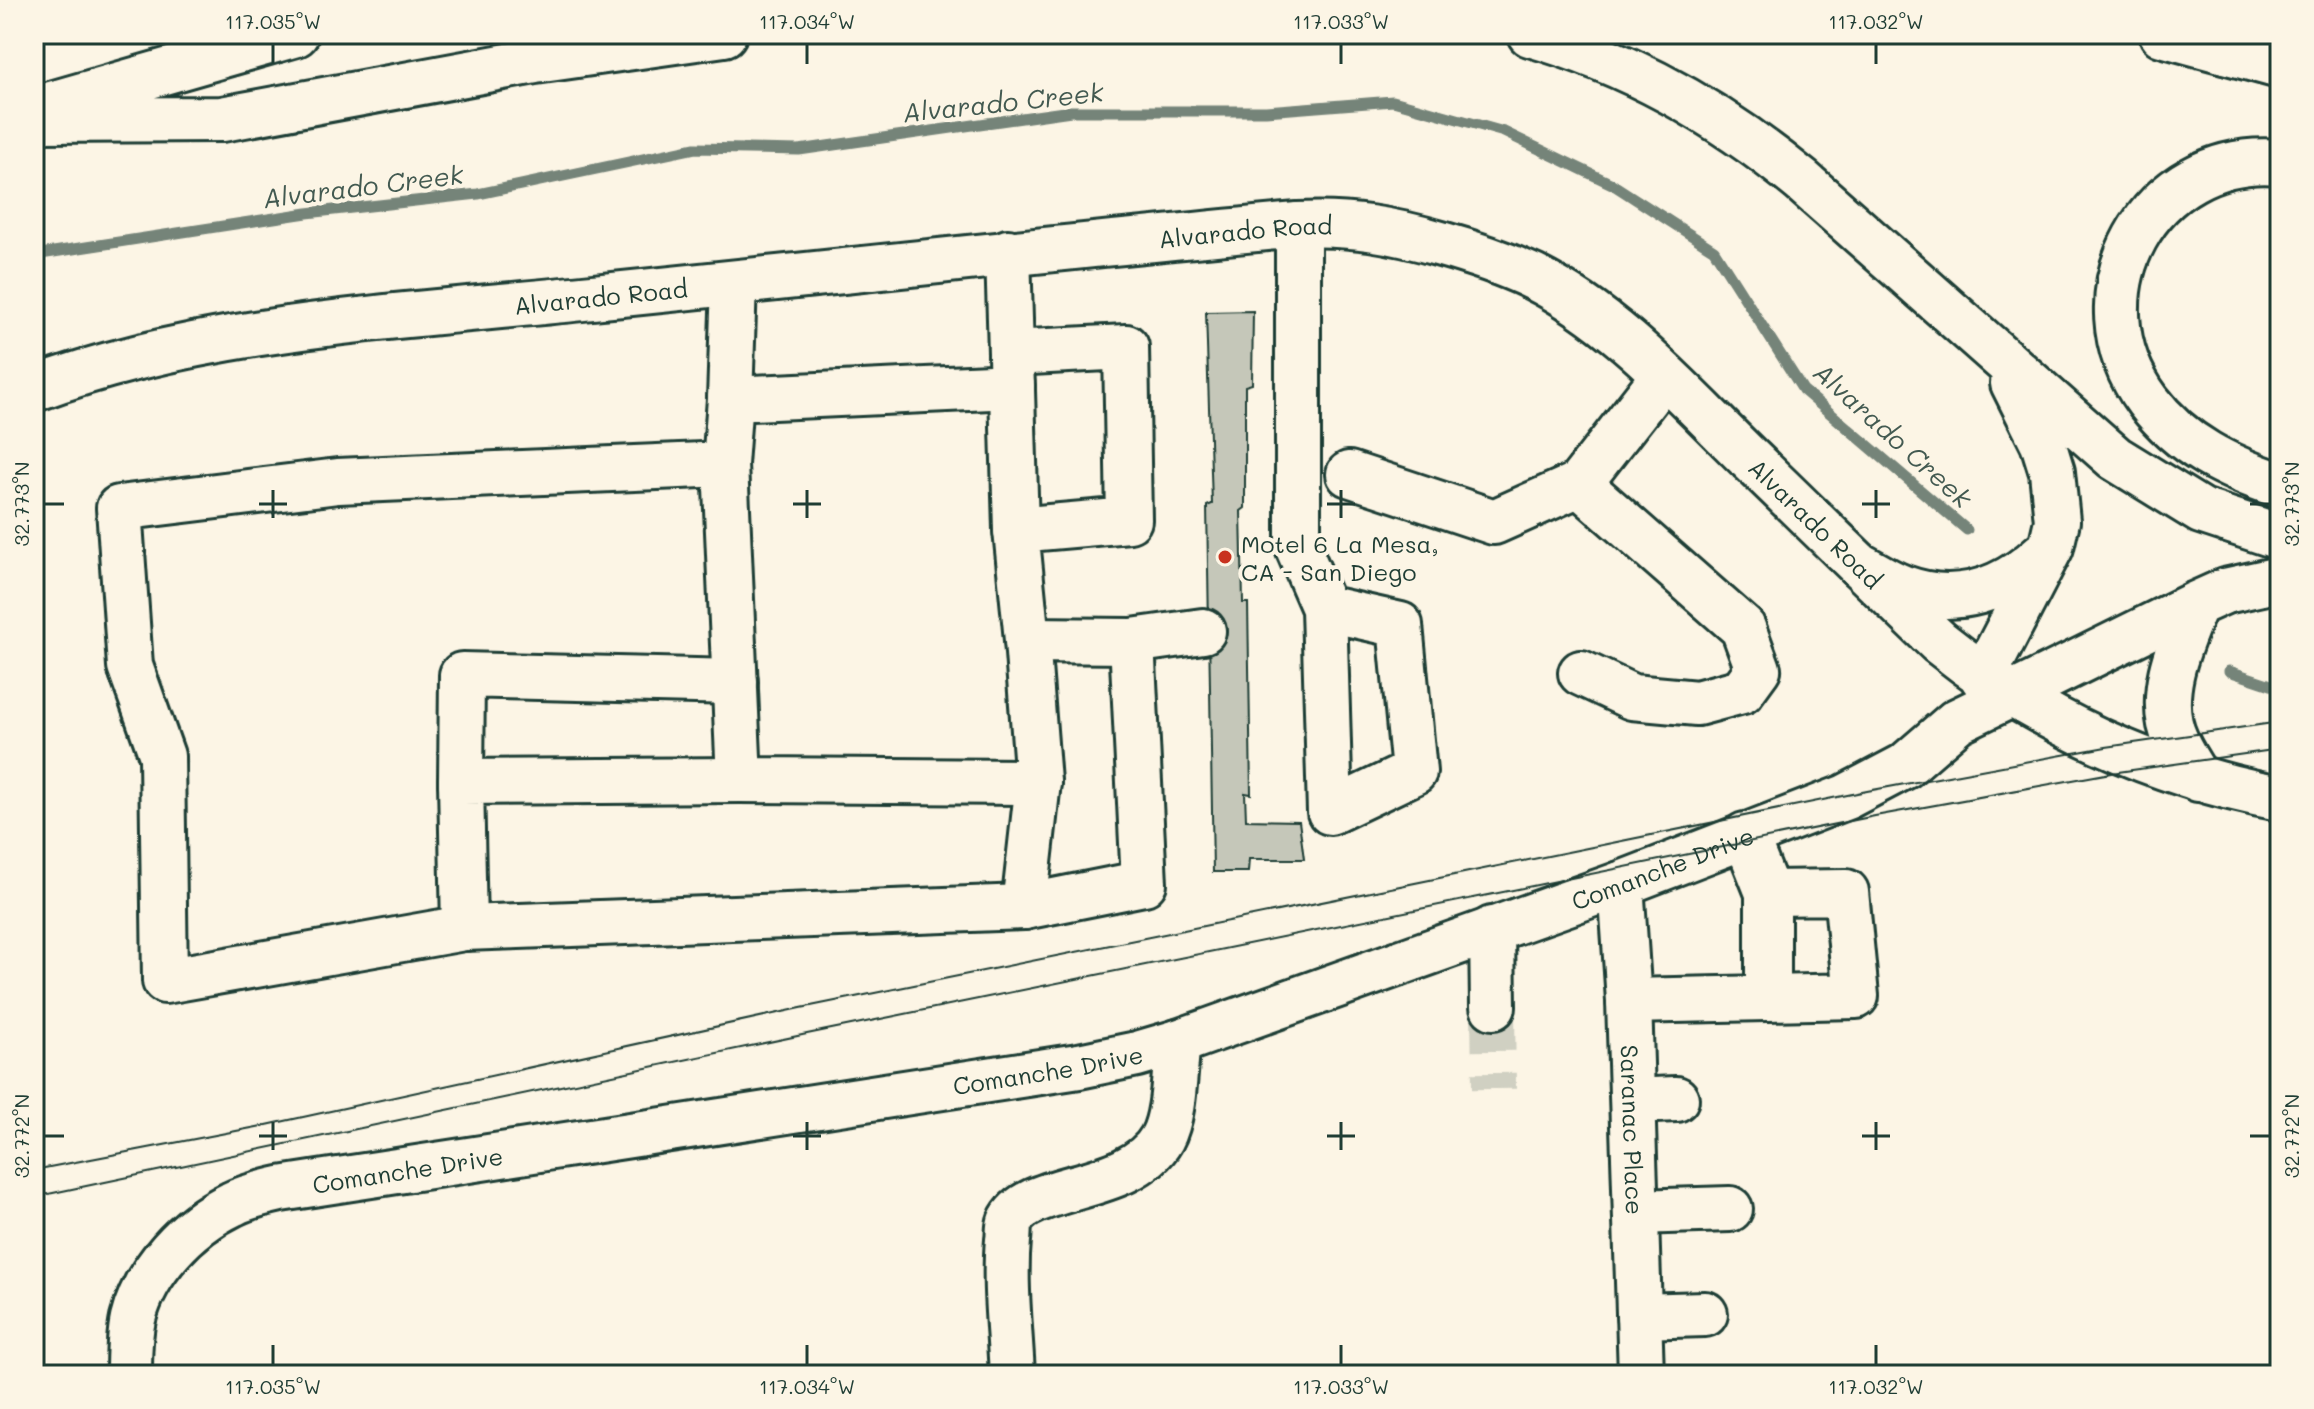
<svg xmlns="http://www.w3.org/2000/svg" width="2314" height="1409" font-family="Mali,sans-serif">
<style>
.lines{fill:none;stroke-linecap:round;stroke-linejoin:round}
.stream{stroke:#758479;stroke-width:11}
.building{fill:#c5c7b9;stroke:#1f3d34;stroke-width:2}
.minor-tunnel{stroke:#d0d0c2;stroke-width:44;stroke-dasharray:44 22;stroke-linecap:butt}
.minor-casing{stroke:#1f3d34;stroke-width:50}
.major-casing{stroke:#1f3d34;stroke-width:50}
.highway-casing{stroke:#1f3d34;stroke-width:50}
.minor{stroke:#fcf5e5;stroke-width:44}
.major{stroke:#fcf5e5;stroke-width:44}
.highway{stroke:#fcf5e5;stroke-width:44}
.tram{stroke:#1f3d34;stroke-width:2}
.ticks{fill:none;stroke:#1f3d34;stroke-width:3}
.poi-dot{fill:#c8321e;stroke:#fcf5e5;stroke-width:3}
.labels{text-anchor:middle;dominant-baseline:central;stroke-width:8;stroke-linejoin:round;paint-order:stroke}
.street-label{font-size:24px;fill:#1f3d34;stroke:#fcf5e5}
.poi-label{font-size:24px;fill:#1f3d34;stroke:#fcf5e5;text-anchor:start}
.water-label{font-size:26px;font-style:italic;fill:#435a51;stroke:#fcf5e5}
.neatline{fill:none;stroke:#1f3d34;stroke-width:3}
.ticks-label{font-size:20px;text-anchor:middle;fill:#1f3d34}
</style>
<rect width="100%" height="100%" fill="#fcf5e5"/>
<filter id="ink" filterUnits="userSpaceOnUse"><feTurbulence type="fractalNoise" baseFrequency=".0125" numOctaves="2"/><feDisplacementMap in="SourceGraphic" scale="16" xChannelSelector="R" yChannelSelector="G"/><feConvolveMatrix kernelMatrix="1 2 1 2 8 2 1 2 1" color-interpolation-filters="sRGB"/></filter>
<g filter="url(#ink)">
<g class="lines">
<!-- stream -->
<path class="stream" d="M 34,255 L 307,213 L 478,194 L 695,148 L 799,150 L 1071,111 L 1266,111 L 1393,101 L 1504,132 L 1612,184 L 1714,250 L 1803,390 L 1967,530
M 2229,671 L 2280,688"/>
</g>
<!-- building -->
<path class="building" d="M 1253,311 L 1252,384 L 1245,386 L 1245,508 L 1241,511 L 1243,603 L 1248,603 L 1251,794 L 1245,793 L 1246,820 L 1299,821 L 1304,859 L 1249,859 L 1248,872 L 1213,872 L 1207,506 L 1212,504 L 1206,312 Z"/>
<g class="lines">
<!-- minor-tunnel -->
<path class="minor-tunnel" d="M 1493,1007 L 1494,1089"/>
<defs>
<g id="minor">
<path d="M 1298,225 L 1298,548 L 1324,608 L 1330,812 L 1414,772 L 1400,625 L 1324,608"/>
<path d="M 1008,252 L 1011,353 L 1126,347 L 1129,520 L 1016,530 L 1027,640"/>
<path d="M 734,283 L 730,399 L 725,464 L 338,481 L 119,508 L 130,666 L 162,756 L 165,981 L 464,928 L 1024,907 L 1144,883 L 1132,641 L 1203,631"/>
<path d="M 1011,356 L 1016,530"/>
<path id="s1" d="M 34,389 C 206,325 401,317 583,298 C 821,274 1059,247 1298,225 C 1348,222 1393,230 1441,244 C 1473,253 1503,263 1533,277 C 1618,319 1684,395 1751,460 C 1814,521 1876,582 1939,642 C 2037,721 2156,775 2280,798"/>
<path d="M 730,399 L 1012,386"/>
<path d="M 725,464 L 739,780 L 1038,782"/>
<path d="M 1349,474 L 1494,522 L 1579,484 L 1664,375"/>
<path d="M 1579,484 L 1743,628 L 1758,669 L 1742,691 L 1697,703 L 1632,697 L 1581,673"/>
<path d="M 461,782 L 462,675 L 735,682"/>
<path id="s2" d="M 1621,884 L 1629,1001 L 1641,1375"/>
<path d="M 1768,893 L 1768,998"/>
<path d="M 1024,907 L 1038,782 L 1027,640 L 1132,641"/>
<path d="M 464,928 L 461,782 L 739,780"/>
<path d="M 1492,929 L 1493,1007"/>
<path d="M 1629,1001 L 1856,996 L 1846,892 L 1768,893 L 1745,835"/>
<path d="M 1633,1101 L 1676,1099"/>
<path d="M 1636,1212 L 1730,1209"/>
<path d="M 1639,1316 L 1705,1314"/>
<path id="s3" d="M 129,1375 C 129,1357 129,1337 133,1319 C 145,1270 188,1225 232,1204 C 247,1196 264,1193 280,1189 L 1079,1066 L 1137,1054 L 1178,1042 L 1621,884 L 1846,797 L 1905,766 L 1957,721 L 2011,695"/>
<path d="M 1012,1375 C 1010,1331 1004,1284 1008,1240 C 1009,1235 1008,1227 1010,1222 C 1027,1182 1131,1194 1162,1138 C 1175,1114 1174,1070 1178,1042"/>
</g>
<path id="major" d="M 2011,695 L 2196,604
M 2198,779 C 2190,767 2182,754 2176,741 C 2155,698 2179,644 2196,604 L 2225,591 L 2280,579"/>
<path id="highway" d="M 1530,34 C 1632,63 1721,114 1802,181 L 2115,458 L 2201,511 L 2280,537
M 2162,34 L 2280,66
M 48,105 L 296,34
M 34,120 L 222,119 L 535,61 L 724,34
M 2280,162 C 2148,150 2070,296 2148,401 C 2182,446 2228,468 2280,485
M 1859,565 C 1874,573 1889,583 1904,588 C 1956,607 2004,590 2043,554
M 1983,678 L 2051,547 L 2057,521 L 2052,472 L 2043,443 L 2013,383"/>
</defs>
<!-- minor casing -->
<use href="#minor" class="minor-casing"/>
<!-- major casing -->
<use href="#major" class="major-casing"/>
<!-- highway casing -->
<use href="#highway" class="highway-casing"/>
<!-- minor -->
<use href="#minor" class="minor"/>
<!-- major -->
<use href="#major" class="major"/>
<!-- highway -->
<use href="#highway" class="highway"/>
<!-- tram -->
<path class="tram" d="M 34,1170 L 262,1126 L 801,1008 L 1867,791 L 2106,747 L 2280,722
M 34,1197 L 807,1034 L 1875,816 L 2111,773 L 2280,749"/>
</g>
</g>
<!-- ticks -->
<path class="ticks" d="M 273,44 L 273,64M 807,44 L 807,64M 1341,44 L 1341,64M 1876,44 L 1876,64M 273,490 L 273,518M 807,490 L 807,518M 1341,490 L 1341,518M 1876,490 L 1876,518M 44,504 L 64,504M 259,504 L 287,504M 793,504 L 821,504M 1327,504 L 1355,504M 1862,504 L 1890,504M 2250,504 L 2270,504M 273,1122 L 273,1150M 807,1122 L 807,1150M 1341,1122 L 1341,1150M 1876,1122 L 1876,1150M 44,1136 L 64,1136M 259,1136 L 287,1136M 793,1136 L 821,1136M 1327,1136 L 1355,1136M 1862,1136 L 1890,1136M 2250,1136 L 2270,1136M 273,1345 L 273,1365M 807,1345 L 807,1365M 1341,1345 L 1341,1365M 1876,1345 L 1876,1365"/>
<!-- markers -->
<circle class="poi-dot" cx="1225" cy="557" r="8"/>
<g class="labels">
<!-- street labels -->
<g class="street-label">
<text stroke="none"><textPath href="#s1" startOffset="1224">Alvarado Road</textPath></text>
<text stroke="none"><textPath href="#s1" startOffset="576">Alvarado Road</textPath></text>
<text stroke="none"><textPath href="#s1" startOffset="1896">Alvarado Road</textPath></text>
<text stroke="none"><textPath href="#s3" startOffset="1688">Comanche Drive</textPath></text>
<text stroke="none"><textPath href="#s3" startOffset="1040">Comanche Drive</textPath></text>
<text stroke="none"><textPath href="#s2" startOffset="246">Saranac Place</textPath></text>
<text stroke="none"><textPath href="#s3" startOffset="392">Comanche Drive</textPath></text>
</g>
<!-- poi labels -->
<g class="poi-label">
<text x="1241" y="543">Motel 6 La Mesa,<tspan x="1241" dy="28">CA - San Diego</tspan></text>
</g>
<!-- water labels -->
<g class="water-label">
<text transform="translate(1003 102) rotate(-6)">Alvarado Creek</text>
<text transform="translate(363 186) rotate(-7)">Alvarado Creek</text>
<text transform="translate(1893 435) rotate(42)">Alvarado Creek</text>
</g>
</g>
<!-- margin -->
<rect width="2314" height="1409" fill="none" stroke="#fcf5e5" stroke-width="88"/>
<rect x="44" y="44" width="2226" height="1321" class="neatline"/>
<g class="ticks-label">
<text x="273" y="29">117.035°W</text>
<text x="807" y="29">117.034°W</text>
<text x="1341" y="29">117.033°W</text>
<text x="1876" y="29">117.032°W</text>
<text transform="translate(22 504) rotate(-90)" y="7">32.773°N</text>
<text transform="translate(2292 504) rotate(-90)" y="7">32.773°N</text>
<text transform="translate(22 1136) rotate(-90)" y="7">32.772°N</text>
<text transform="translate(2292 1136) rotate(-90)" y="7">32.772°N</text>
<text x="273" y="1394">117.035°W</text>
<text x="807" y="1394">117.034°W</text>
<text x="1341" y="1394">117.033°W</text>
<text x="1876" y="1394">117.032°W</text>
</g>
</svg>
